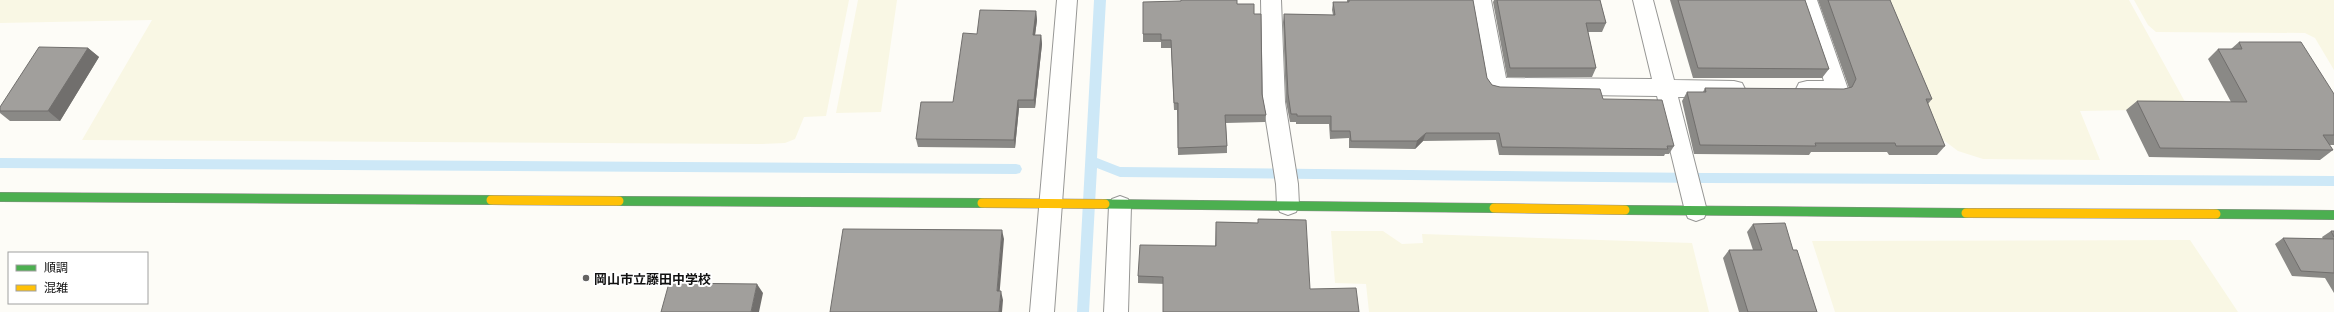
<svg xmlns="http://www.w3.org/2000/svg" width="2334" height="312" font-family="Literata,'Noto Sans JP',serif">
<style>
.farmland{fill:#f9f7e4}
.lines{fill:none;stroke-linecap:round;stroke-linejoin:round}
.stream{fill:#cde8f7;fill-rule:evenodd}
.street-casing{stroke:#979795;stroke-width:2}
.fast-casing{stroke:#8e8d8b;stroke-width:10}
.slow-casing{stroke:#8e8d8b;stroke-width:10}
.street{fill:#fffffe;fill-rule:evenodd}
.fast{stroke:#4caf50;stroke-width:9}
.slow{stroke:#ffc107;stroke-width:9}
.wall{fill:#8a8986}
.shaded-wall{fill:#716f6d}
.building{fill:#a19f9c;stroke:#716f6d}
.poi-dot{fill:#646362;stroke:#fff;stroke-width:1.5}
.labels{text-anchor:middle;dominant-baseline:central;stroke-width:4;stroke-linejoin:round;paint-order:stroke}
.poi-label{font-size:13px;font-weight:bold;fill:#111;stroke:#fff;text-anchor:start}
</style>
<rect width="100%" height="100%" fill="#fdfcf7"/>
<!-- farmland -->
<path class="farmland" d="M 0,0 L 849,0 L 826,116 L 804,117 L 795,139 L 785,143 L 761,144 L 82,140 L 152,20 L 0,23 Z
M 858,0 L 897,0 L 881,112 L 836,113 Z
M 1885,0 L 2129,0 L 2189,109 L 2080,111 L 2100,160 L 1983,159 L 1958,151 L 1942,139 Z
M 2134,0 L 2334,0 L 2334,70 L 2315,38 L 2305,33 L 2156,32 L 2148,25 Z
M 1331,231 L 1383,231 L 1402,244 L 1423,243 L 1422,234 L 1692,243 L 1709,312 L 1369,312 L 1366,284 L 1335,283 Z
M 2190,240 L 2238,312 L 1835,312 L 1812,241 Z"/>
<g class="lines">
<!-- stream -->
<path class="stream" d="M 1094,0 L 1106,0 L 1097,158 L 1120,167 L 1705,173 L 2334,176 L 2334,186 L 1705,183 L 1120,177 L 1097,168 L 1089,312 L 1077,312 Z
M 0,158 L 1016,164 L 1020,165 L 1022,169 L 1020,173 L 1016,174 L 0,168 Z"/>
<defs>
<path id="street" d="M 1057,0 L 1077,0 L 1054,312 L 1030,312 Z
M 1261,0 L 1281,0 L 1285,102 L 1298,184 L 1299,205 L 1296,212 L 1288,215 L 1280,212 L 1277,205 L 1276,184 L 1263,102 Z
M 1471,0 L 1491,0 L 1506,78 L 1652,79 L 1633,0 L 1653,0 L 1674,80 L 1734,81 L 1742,83 L 1745,89 L 1742,95 L 1734,97 L 1678,97 L 1707,211 L 1704,218 L 1696,221 L 1688,218 L 1685,211 L 1657,96 L 1497,94 L 1490,92 L 1486,86 Z
M 1797,0 L 1817,0 L 1848,89 L 1845,95 C 1831,99 1813,99 1799,95 L 1796,89 L 1799,83 L 1807,81 L 1824,81 Z
M 1120,196 L 1128,199 L 1131,206 L 1128,312 L 1104,312 L 1109,206 L 1112,199 Z"/>
<path id="fast" d="M 0,197 L 491,200
M 619,201 L 982,203
M 1105,204 L 1494,208
M 1625,210 L 1966,213
M 2216,214 L 2334,215"/>
<path id="slow" d="M 491,200 L 619,201
M 982,203 L 1105,204
M 1494,208 L 1625,210
M 1966,213 L 2216,214"/>
</defs>
<!-- street casing -->
<use href="#street" class="street-casing"/>
<!-- fast casing -->
<use href="#fast" class="fast-casing"/>
<!-- slow casing -->
<use href="#slow" class="slow-casing"/>
<!-- street -->
<use href="#street" class="street"/>
<!-- fast -->
<use href="#fast" class="fast"/>
<!-- slow -->
<use href="#slow" class="slow"/>
</g>
<!-- wall -->
<path class="wall" d="M 1347,0 L 1473,0 L 1487,78 L 1492,85 L 1500,87 L 1603,99 L 1674,146 L 1669,154 L 1665,154 L 1664,156 L 1499,155 L 1496,140 L 1423,141 L 1415,149 L 1349,148 L 1349,138 L 1330,139 L 1329,124 L 1296,124 L 1296,122 L 1290,122 L 1286,102 L 1283,22 L 1284,14 L 1333,15 L 1332,10 L 1333,2 L 1347,2 Z
M 1494,0 L 1600,0 L 1606,23 L 1602,32 L 1588,32 L 1596,68 L 1592,77 L 1507,77 L 1493,2 Z
M 1670,0 L 1805,0 L 1829,69 L 1822,78 L 1693,78 Z
M 1818,0 L 1890,0 L 1932,99 L 1928,104 L 1945,146 L 1937,155 L 1889,155 L 1887,152 L 1811,152 L 1809,155 L 1694,154 L 1682,101 L 1687,92 L 1703,92 L 1705,88 L 1844,89 L 1849,88 Z
M 1143,2 L 1237,4 L 1254,14 L 1262,94 L 1266,115 L 1265,122 L 1226,123 L 1227,146 L 1227,153 L 1178,155 L 1177,110 L 1174,110 L 1171,48 L 1161,48 L 1161,42 L 1143,42 Z
M 1036,11 L 1037,20 L 1035,35 L 1041,35 L 1042,44 L 1035,108 L 1019,108 L 1015,148 L 918,147 L 916,139 L 953,102 L 977,34 Z
M 2239,42 L 2334,94 L 2334,145 L 2329,145 L 2333,150 L 2320,160 L 2149,157 L 2126,110 L 2137,101 L 2231,102 L 2208,59 L 2218,49 L 2231,49 Z
M 88,48 L 99,57 L 60,121 L 10,121 L 0,113 L 0,107 Z
M 1258,219 L 1310,289 L 1138,283 L 1138,276 L 1215,246 L 1216,222 L 1258,223 Z
M 1753,224 L 1793,250 L 1817,312 L 1739,312 L 1723,258 L 1729,250 L 1753,250 L 1747,232 Z
M 2331,231 L 2334,231 L 2334,293 L 2325,278 L 2292,276 L 2275,244 L 2283,238 L 2323,239 L 2322,237 Z"/>
<!-- shaded-wall -->
<path class="shaded-wall" d="M 1036,11 L 1037,20 L 1034,43 L 1033,35 Z
M 1041,35 L 1042,44 L 1035,108 L 1034,100 Z
M 88,48 L 99,57 L 60,121 L 48,111 Z
M 1018,100 L 1019,108 L 1015,148 L 1014,140 Z
M 1426,133 L 1423,141 L 1415,149 L 1417,141 Z
M 1002,230 L 1004,239 L 999,300 L 997,291 Z
M 757,284 L 763,293 L 759,312 L 751,312 Z
M 1001,291 L 1003,300 L 1002,312 L 999,312 Z"/>
<!-- building -->
<path class="building" d="M 1181,0 L 1237,0 L 1237,4 L 1254,4 L 1254,14 L 1261,14 L 1262,94 L 1266,115 L 1225,115 L 1227,146 L 1178,148 L 1178,103 L 1174,103 L 1171,40 L 1161,40 L 1161,34 L 1143,34 L 1143,2 L 1181,1 Z
M 1349,0 L 1473,0 L 1487,78 L 1492,85 L 1500,87 L 1600,89 L 1603,99 L 1662,100 L 1674,146 L 1667,146 L 1668,149 L 1502,147 L 1499,133 L 1426,133 L 1417,141 L 1351,141 L 1350,131 L 1331,131 L 1331,116 L 1297,116 L 1297,114 L 1291,114 L 1288,94 L 1284,14 L 1335,15 L 1333,2 L 1349,2 Z
M 1497,0 L 1600,0 L 1606,23 L 1586,23 L 1596,68 L 1510,68 Z
M 1678,0 L 1805,0 L 1829,69 L 1698,68 Z
M 1828,0 L 1890,0 L 1932,99 L 1926,99 L 1945,146 L 1896,146 L 1895,143 L 1815,143 L 1816,146 L 1700,145 L 1687,92 L 1706,92 L 1705,88 L 1844,89 L 1852,87 L 1856,79 Z
M 980,10 L 1036,11 L 1033,35 L 1041,35 L 1034,100 L 1018,100 L 1014,140 L 916,139 L 921,102 L 953,102 L 963,33 L 977,34 Z
M 2239,42 L 2301,42 L 2334,94 L 2334,135 L 2323,135 L 2333,150 L 2160,148 L 2137,101 L 2247,102 L 2218,49 L 2242,49 Z
M 39,47 L 88,48 L 48,111 L 0,111 L 0,107 Z
M 1258,219 L 1306,220 L 1310,289 L 1356,288 L 1359,312 L 1163,312 L 1163,277 L 1138,276 L 1140,245 L 1216,246 L 1216,222 L 1258,223 Z
M 1785,223 L 1793,250 L 1797,250 L 1817,312 L 1748,312 L 1729,250 L 1762,250 L 1753,224 Z
M 843,229 L 1002,230 L 997,291 L 1001,291 L 999,312 L 830,312 Z
M 2331,231 L 2334,231 L 2334,237 Z
M 2283,238 L 2334,239 L 2334,273 L 2301,271 Z
M 669,283 L 757,284 L 751,312 L 661,312 Z"/>
<!-- markers -->
<circle class="poi-dot" cx="586" cy="278" r="4"/>
<g class="labels">
<!-- poi labels -->
<g class="poi-label">
<text x="594" y="278">岡山市立藤田中学校</text>
</g>
</g>
<!-- legend -->
<rect x="8" y="252" width="140" height="52" fill="#ffffff" stroke="#a0a0a0"/>
<rect x="16" y="265" width="20" height="6" fill="#4caf50" stroke="#a0a0a0"/>
<text x="44" y="272" font-size="12" fill="#111111">順調</text>
<rect x="16" y="285" width="20" height="6" fill="#ffc107" stroke="#a0a0a0"/>
<text x="44" y="292" font-size="12" fill="#111111">混雑</text>
</svg>
